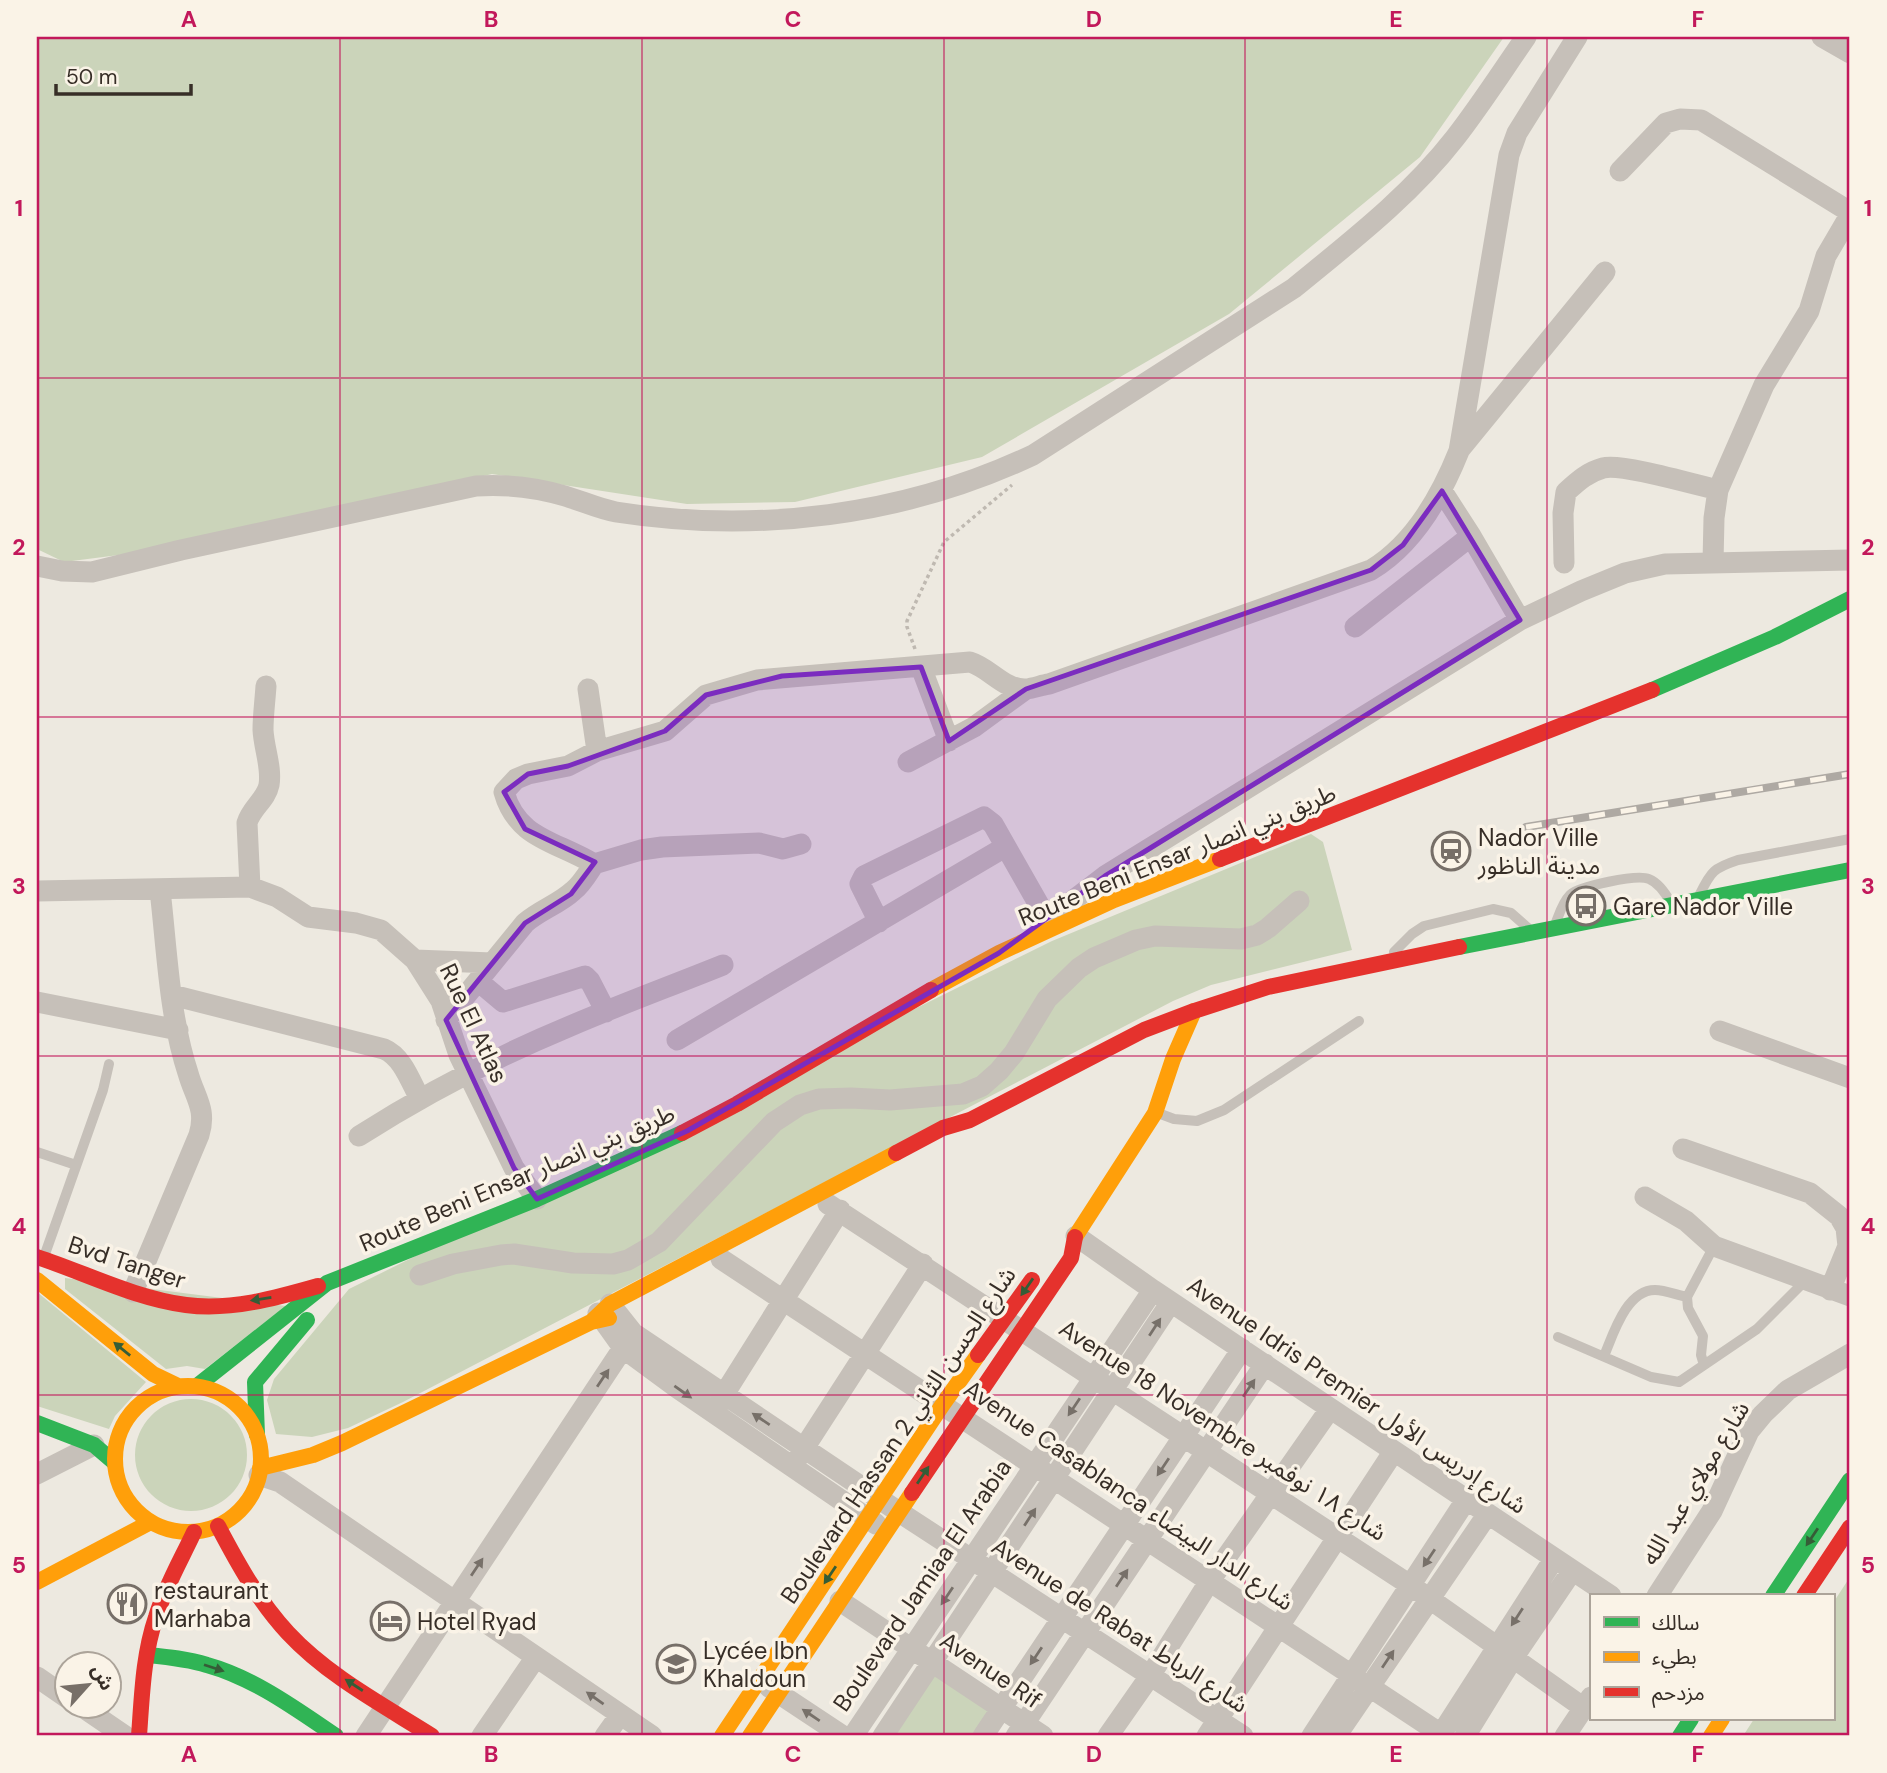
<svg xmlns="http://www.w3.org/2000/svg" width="1887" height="1773" font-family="'DM Sans','Noto Sans Arabic',sans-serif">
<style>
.green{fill:#cbd4ba}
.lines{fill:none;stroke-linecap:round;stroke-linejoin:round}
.path{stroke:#bfb9b1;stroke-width:3.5;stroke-dasharray:3.5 3.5;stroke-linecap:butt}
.lane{stroke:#c6c0b9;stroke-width:10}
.street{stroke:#c6c0b9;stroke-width:21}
.fast{stroke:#30b455;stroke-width:16}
.slow{stroke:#ff9f0a;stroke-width:16}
.jam{stroke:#e5322d;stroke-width:16}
.rail-casing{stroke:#aea9a3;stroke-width:8}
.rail{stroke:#faf3e7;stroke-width:5;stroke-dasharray:16;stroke-linecap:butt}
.oneway{fill:#355d37}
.oneway2{fill:#777069}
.marked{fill:#7b2cbf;fill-opacity:0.2;stroke:#7b2cbf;stroke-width:5;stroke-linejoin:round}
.grid{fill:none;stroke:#c2185b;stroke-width:2;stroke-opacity:0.55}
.labels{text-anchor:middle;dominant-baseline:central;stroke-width:7;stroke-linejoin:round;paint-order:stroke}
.poi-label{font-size:24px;fill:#372e27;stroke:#faf3e7;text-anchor:start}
.street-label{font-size:24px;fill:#372e27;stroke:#faf3e7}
.neatline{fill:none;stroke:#c2185b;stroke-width:2.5}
.grid-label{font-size:23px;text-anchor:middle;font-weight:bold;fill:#c2185b}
</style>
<rect width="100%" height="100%" fill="#ede9e0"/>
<!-- green -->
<path class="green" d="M 37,37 L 1504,37 L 1420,157 L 1229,314 L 982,457 L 795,502 L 687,504 L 492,474 L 205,544 L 64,562 L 37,549 Z
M 1311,834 L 1323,842 L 1352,950 L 1211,985 L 1173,1001 L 403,1402 L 348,1428 L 312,1437 L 276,1434 L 267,1400 L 274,1379 L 349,1289 L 1052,941 Z
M 65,1278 L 286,1306 L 205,1369 L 187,1366 L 166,1369 L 65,1289 Z
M 37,1292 L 146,1382 L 115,1416 L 109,1429 L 37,1406 Z
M135 1455a56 56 0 1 1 112 0a56 56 0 1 1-112 0Z
M 1850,1577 L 1850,1736 L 1743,1736 L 1754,1719 L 1833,1719 L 1833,1603 Z
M 932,1669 L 995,1711 L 976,1736 L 888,1736 Z"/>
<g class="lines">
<!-- path -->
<path class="path" d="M 915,649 L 907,627 L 907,621 L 944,542 L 1012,485"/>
<!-- lane -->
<path class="lane" d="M 1700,894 C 1711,871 1714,868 1738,860 L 1850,839
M 1555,925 C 1559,915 1562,903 1570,895 C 1580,886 1637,874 1649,879 C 1659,883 1666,894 1671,903
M 1394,952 L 1412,934 L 1424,926 L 1493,909 L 1511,913 L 1528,928
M 1158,1113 L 1174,1119 L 1197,1121 L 1224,1110 L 1359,1021
M 37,1152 L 76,1165
M 45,1254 L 103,1090 L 109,1064
M 1558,1337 L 1651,1377 L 1679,1382 L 1757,1329 L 1805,1281
M 1604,1356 C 1613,1335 1626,1290 1655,1290 C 1665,1290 1677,1295 1687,1297
M 1704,1365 L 1701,1355 L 1703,1336 L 1688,1308 L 1687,1297 L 1714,1246"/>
<!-- street -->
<path class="street" d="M 1822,37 L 1850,53
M 1620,171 L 1666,123 L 1680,119 L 1701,120 L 1850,212
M 1460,449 L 1605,272
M 1442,491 L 1471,536 L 1520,620
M 1713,562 L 1714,518 L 1718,490 L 1764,385 L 1809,311 L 1826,256 L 1850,215
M 1564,563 L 1563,513 L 1566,492 C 1578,481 1588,472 1603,468 C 1622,463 1696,485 1718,490
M 37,566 L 62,571 L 92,572 L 181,550 L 476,486 C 508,484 535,487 565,496 C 582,501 599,509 616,512 C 757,534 904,516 1033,455 L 1294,288 C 1350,242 1410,196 1455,138 C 1480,106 1503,70 1526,37
M 1355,627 L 1471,536
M 921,667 L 949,741
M 588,689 L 597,751
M 908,762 L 974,727 L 1026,689
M 594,864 C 556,841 517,839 504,792 L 516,779 L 528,774 L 568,766 L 597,751 L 665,731 L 706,695 L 757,680 L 970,662 C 990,668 1004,690 1026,689 C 1034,688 1042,685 1049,684 L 1371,570 C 1413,545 1441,496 1459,451 L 1509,155 L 1517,133 L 1577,37
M 250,887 L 247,823 C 251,808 266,800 269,785 C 272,767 264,749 263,730 C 263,716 265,701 266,686
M 37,891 L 250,887 L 277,897 L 308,917 L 356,923 L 381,930 L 415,960 L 441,1001 L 459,1055 L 514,1168 L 537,1199
M 1050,918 L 1105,876 L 1520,620 L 1581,591 L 1625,573 L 1665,564 L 1850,560
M 879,922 L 860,884 L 864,876 L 984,817 L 993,824 L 1047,919
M 415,960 L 492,963
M 478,981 L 503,1002 L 585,976 L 590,981 L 606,1012
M 172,995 L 384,1049 C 403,1057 411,1083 420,1099
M 37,1002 L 178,1030
M 446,1020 L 525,923 C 540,910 559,904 573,891 C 582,884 588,873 594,864 L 641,850 L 662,847 L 759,843 L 783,849 L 801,844
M 1720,1031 L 1850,1078
M 677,1040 L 1005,847
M 359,1136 C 425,1094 496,1057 568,1027 C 619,1005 671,986 723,965
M 1683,1149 L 1810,1193 L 1839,1216 L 1846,1228 L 1848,1246 L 1830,1290
M 1645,1197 L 1686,1221 L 1714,1246 L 1850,1296
M 828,1204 L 1410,1585 L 1584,1708
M 1076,1236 L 1153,1290 L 1611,1596
M 721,1259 L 1444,1736
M 420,1275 L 453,1264 L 501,1255 L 514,1254 L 573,1263 L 613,1264 L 628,1260 L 659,1242 L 774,1122 L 800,1105 L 819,1099 L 851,1098 L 890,1100 L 963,1094 L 982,1086 L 999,1071 L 1014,1053 L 1047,999 L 1079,968 L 1094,958 L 1136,940 L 1155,936 L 1241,939 L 1257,935 L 1268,928 L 1299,901
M 133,1292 L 199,1135 C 207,1109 195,1098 188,1073 C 169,1015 167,950 160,890
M 610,1304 L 633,1333 L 899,1512 L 1243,1736
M 598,1313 L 623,1348 L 676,1387 L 876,1524
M 718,1404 L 840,1210
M 797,1459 L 923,1264
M 37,1474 L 94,1445
M 259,1475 L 280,1482 L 652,1736
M 1657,1596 L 1712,1511 L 1749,1431 L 1763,1414 L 1788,1390 L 1850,1354
M 840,1601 L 1043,1736
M 37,1677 L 66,1697
M 769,1687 L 843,1736
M 81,1706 L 125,1736
M 366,1736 L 633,1333
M 482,1736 L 536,1657
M 605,1736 L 620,1715
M 853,1736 L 1153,1290
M 883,1736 L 1171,1302
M 983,1736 L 1242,1349
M 1016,1736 L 1265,1364
M 1108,1736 L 1150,1676 L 1209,1582 L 1330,1409
M 1207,1736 L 1394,1451
M 1312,1736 L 1466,1500
M 1336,1736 L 1487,1515
M 1440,1736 L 1554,1559
M 1465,1736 L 1513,1658 L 1572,1571
M 1565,1736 L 1591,1697"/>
<!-- fast -->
<path class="fast" d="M 1652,690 L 1775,637 L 1850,599
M 1459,947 L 1850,870
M 197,1386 L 327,1283 L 537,1199 L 682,1133
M 37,1423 L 94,1445 L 115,1463
M 257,1435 L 255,1382 L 307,1320
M 1773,1596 L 1850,1480
M 148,1655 C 168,1657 188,1659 207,1665 C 254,1678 296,1709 336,1736
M 1680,1736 L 1691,1719"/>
<!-- slow -->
<path class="slow" d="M 931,990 L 999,953 L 1114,900 L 1220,859
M 1075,1237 L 1155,1113 L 1173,1059 L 1194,1011
M 37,1280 L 153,1374 L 178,1386
M 591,1322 L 610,1304 L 896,1153
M115 1459a73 73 0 1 1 146 0a73 73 0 1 1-146 0Z
M 260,1468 L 313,1455 L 342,1443 L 591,1322 L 609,1318
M 37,1582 L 147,1524
M 722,1736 L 943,1404 L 978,1355
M 750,1736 L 912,1493
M 1711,1736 L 1722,1719"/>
<!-- jam -->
<path class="jam" d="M 1220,859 L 1652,690
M 682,1133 L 737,1104 L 931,990
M 896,1153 L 943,1128 L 970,1120 L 1144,1030 L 1194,1011 L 1268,987 L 1459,947
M 37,1257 C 86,1273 134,1298 186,1305 C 230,1311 276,1298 318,1286
M 978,1355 L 1032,1280
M 912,1493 L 1071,1258 L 1075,1237
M 218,1526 C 238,1564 259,1602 288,1633 C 328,1676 383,1705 432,1736
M 1804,1596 L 1850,1527
M 139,1736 C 142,1696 143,1655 156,1617 C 165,1587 181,1560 194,1532"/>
<defs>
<path id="rail" d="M 1526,827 L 1850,774"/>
</defs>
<!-- rail casing -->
<use href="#rail" class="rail-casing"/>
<!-- rail -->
<use href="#rail" class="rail"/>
</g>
<!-- one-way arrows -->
<defs><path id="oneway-solid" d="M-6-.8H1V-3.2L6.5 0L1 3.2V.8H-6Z" transform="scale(1.75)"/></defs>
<g class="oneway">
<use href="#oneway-solid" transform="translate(1027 1287) rotate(125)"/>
<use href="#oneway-solid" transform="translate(261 1299) rotate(171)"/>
<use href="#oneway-solid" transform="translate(122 1349) rotate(-141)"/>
<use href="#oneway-solid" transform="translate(923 1475) rotate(-56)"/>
<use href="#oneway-solid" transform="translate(1812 1537) rotate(124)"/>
<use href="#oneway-solid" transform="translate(830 1575) rotate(124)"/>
<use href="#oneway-solid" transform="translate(214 1668) rotate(18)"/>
<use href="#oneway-solid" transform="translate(354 1685) rotate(-147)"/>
</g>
<g class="oneway2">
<use href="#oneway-solid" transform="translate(1155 1327) rotate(-57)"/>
<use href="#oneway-solid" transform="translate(603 1378) rotate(-56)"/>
<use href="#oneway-solid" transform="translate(1249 1388) rotate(-56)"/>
<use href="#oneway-solid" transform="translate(683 1392) rotate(35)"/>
<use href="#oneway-solid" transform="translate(1074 1407) rotate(124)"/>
<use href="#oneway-solid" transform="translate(761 1419) rotate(-146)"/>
<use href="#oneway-solid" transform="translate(1163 1467) rotate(124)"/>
<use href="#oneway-solid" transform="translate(1030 1517) rotate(-57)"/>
<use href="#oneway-solid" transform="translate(1429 1558) rotate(124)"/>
<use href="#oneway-solid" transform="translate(477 1567) rotate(-56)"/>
<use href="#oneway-solid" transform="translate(1122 1578) rotate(-56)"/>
<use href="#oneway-solid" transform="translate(947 1596) rotate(124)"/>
<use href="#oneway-solid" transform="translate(1517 1617) rotate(123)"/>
<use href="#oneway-solid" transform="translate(1036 1656) rotate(124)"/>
<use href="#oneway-solid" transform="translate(1388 1659) rotate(-56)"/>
<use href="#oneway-solid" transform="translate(595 1698) rotate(-145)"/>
<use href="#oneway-solid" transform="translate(811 1715) rotate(-146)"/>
</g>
<!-- marked area -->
<path class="marked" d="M 1442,491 L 1520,620 L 1105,876 L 999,953 L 687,1131 L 537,1199 L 514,1168 L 446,1020 L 525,923 L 571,894 L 595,862 L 525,829 L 504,792 L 528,774 L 568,766 L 665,731 L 706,695 L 782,676 L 921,667 L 949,741 L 1026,689 L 1371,570 L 1403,545 Z"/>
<!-- grid -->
<path class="grid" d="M 340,37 L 340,1736M 642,37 L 642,1736M 944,37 L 944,1736M 1245,37 L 1245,1736M 1547,37 L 1547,1736M 37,378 L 1850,378M 37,717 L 1850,717M 37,1056 L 1850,1056M 37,1395 L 1850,1395"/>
<!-- icons -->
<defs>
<symbol id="station-ring" viewBox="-11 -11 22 22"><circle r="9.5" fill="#faf3e7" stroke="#776f68" stroke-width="1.5"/><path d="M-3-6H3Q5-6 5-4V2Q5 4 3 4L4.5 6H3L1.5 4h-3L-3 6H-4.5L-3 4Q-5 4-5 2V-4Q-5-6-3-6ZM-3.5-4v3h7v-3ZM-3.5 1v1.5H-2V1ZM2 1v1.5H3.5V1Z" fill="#776f68"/></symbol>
<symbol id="bus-ring" viewBox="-11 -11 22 22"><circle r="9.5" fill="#faf3e7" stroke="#776f68" stroke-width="1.5"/><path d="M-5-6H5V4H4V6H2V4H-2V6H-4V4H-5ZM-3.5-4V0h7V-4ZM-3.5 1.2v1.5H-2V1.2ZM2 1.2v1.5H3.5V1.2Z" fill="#776f68"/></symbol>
<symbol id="restaurant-ring" viewBox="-11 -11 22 22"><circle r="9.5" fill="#faf3e7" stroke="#776f68" stroke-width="1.5"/><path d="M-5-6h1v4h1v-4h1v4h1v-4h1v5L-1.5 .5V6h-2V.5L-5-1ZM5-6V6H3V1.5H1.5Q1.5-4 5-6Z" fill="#776f68"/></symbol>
<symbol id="hotel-ring" viewBox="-11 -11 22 22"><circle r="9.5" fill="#faf3e7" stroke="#776f68" stroke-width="1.5"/><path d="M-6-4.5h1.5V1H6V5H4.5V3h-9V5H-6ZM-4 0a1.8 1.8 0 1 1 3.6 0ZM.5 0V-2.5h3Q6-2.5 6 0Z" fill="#776f68"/></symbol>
<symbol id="school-ring" viewBox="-11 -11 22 22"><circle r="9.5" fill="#faf3e7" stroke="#776f68" stroke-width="1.5"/><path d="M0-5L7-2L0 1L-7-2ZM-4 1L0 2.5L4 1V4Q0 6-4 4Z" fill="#776f68"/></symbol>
</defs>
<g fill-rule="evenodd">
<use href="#station-ring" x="1429" y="829" width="44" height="44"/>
<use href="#bus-ring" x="1564" y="884" width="44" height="44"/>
<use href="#restaurant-ring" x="105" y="1582" width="44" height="44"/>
<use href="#hotel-ring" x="368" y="1599" width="44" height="44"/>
<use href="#school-ring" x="654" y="1642" width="44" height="44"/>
</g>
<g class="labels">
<!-- poi labels -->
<g class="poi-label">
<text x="1478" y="837">Nador Ville<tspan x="1478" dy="28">مدينة الناظور</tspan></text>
<text x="1613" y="906">Gare Nador Ville</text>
<text x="154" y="1590">restaurant<tspan x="154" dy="28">Marhaba</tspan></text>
<text x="417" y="1621">Hotel Ryad</text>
<text x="703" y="1650">Lycée Ibn<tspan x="703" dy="28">Khaldoun</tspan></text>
</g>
<!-- street labels -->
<g class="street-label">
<text transform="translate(1177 855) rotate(-22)">Route Beni Ensar طريق بني انصار</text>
<text transform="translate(474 1023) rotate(65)">Rue El Atlas</text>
<text transform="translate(517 1178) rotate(-23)">Route Beni Ensar طريق بني انصار</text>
<text transform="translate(127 1262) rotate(18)">Bvd Tanger</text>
<text transform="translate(1357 1395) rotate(34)">Avenue Idris Premier شارع إدريس الأول</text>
<text transform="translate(1223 1430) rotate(33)">Avenue 18 Novembre شارع ١٨ نوفمبر</text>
<text transform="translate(898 1435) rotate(-56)">Boulevard Hassan 2 شارع الحسن الثاني</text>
<text transform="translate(1695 1483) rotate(-59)">شارع مولاي عبد الله</text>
<text transform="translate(1129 1495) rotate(34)">Avenue Casablanca شارع الدار البيضاء</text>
<text transform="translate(922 1585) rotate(-56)">Boulevard Jamiaa El Arabia</text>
<text transform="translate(1120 1625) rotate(33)">Avenue de Rabat شارع الرباط</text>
<text transform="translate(991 1670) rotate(34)">Avenue Rif</text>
</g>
</g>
<!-- border -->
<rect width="1887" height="1773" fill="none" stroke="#faf3e7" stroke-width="77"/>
<!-- legend -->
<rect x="1590" y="1594" width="245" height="126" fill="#faf3e7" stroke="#aca49a" stroke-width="2"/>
<rect x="1604" y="1617" width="35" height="10" fill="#30b455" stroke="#aca49a" stroke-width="2"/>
<text x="1652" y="1630" font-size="21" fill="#372e27">سالك</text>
<rect x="1604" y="1652" width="35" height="10" fill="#ff9f0a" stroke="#aca49a" stroke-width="2"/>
<text x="1652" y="1664" font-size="21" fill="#372e27">بطيء</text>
<rect x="1604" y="1687" width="35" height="10" fill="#e5322d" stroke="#aca49a" stroke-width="2"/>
<text x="1652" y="1700" font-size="21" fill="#372e27">مزدحم</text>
<!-- north arrow -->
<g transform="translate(88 1685) rotate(63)"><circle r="33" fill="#faf3e7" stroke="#aca49a" stroke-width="2"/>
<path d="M0-5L12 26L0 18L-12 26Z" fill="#776f68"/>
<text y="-10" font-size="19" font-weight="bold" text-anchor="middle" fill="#372e27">ش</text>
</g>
<!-- scale -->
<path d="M56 84v10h135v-10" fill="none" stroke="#372e27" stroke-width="3.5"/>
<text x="66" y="84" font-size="21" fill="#372e27" stroke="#faf3e7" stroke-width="5" paint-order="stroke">50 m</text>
<rect x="38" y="38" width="1810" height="1696" class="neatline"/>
<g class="grid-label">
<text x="189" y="27">A</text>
<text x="491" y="27">B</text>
<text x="793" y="27">C</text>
<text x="1094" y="27">D</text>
<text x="1396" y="27">E</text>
<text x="1698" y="27">F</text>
<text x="19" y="216">1</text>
<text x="1868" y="216">1</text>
<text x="19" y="555">2</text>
<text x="1868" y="555">2</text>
<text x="19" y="894">3</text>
<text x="1868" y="894">3</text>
<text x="19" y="1234">4</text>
<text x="1868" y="1234">4</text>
<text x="19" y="1573">5</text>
<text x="1868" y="1573">5</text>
<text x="189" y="1762">A</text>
<text x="491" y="1762">B</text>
<text x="793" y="1762">C</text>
<text x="1094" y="1762">D</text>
<text x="1396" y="1762">E</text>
<text x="1698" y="1762">F</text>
</g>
</svg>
